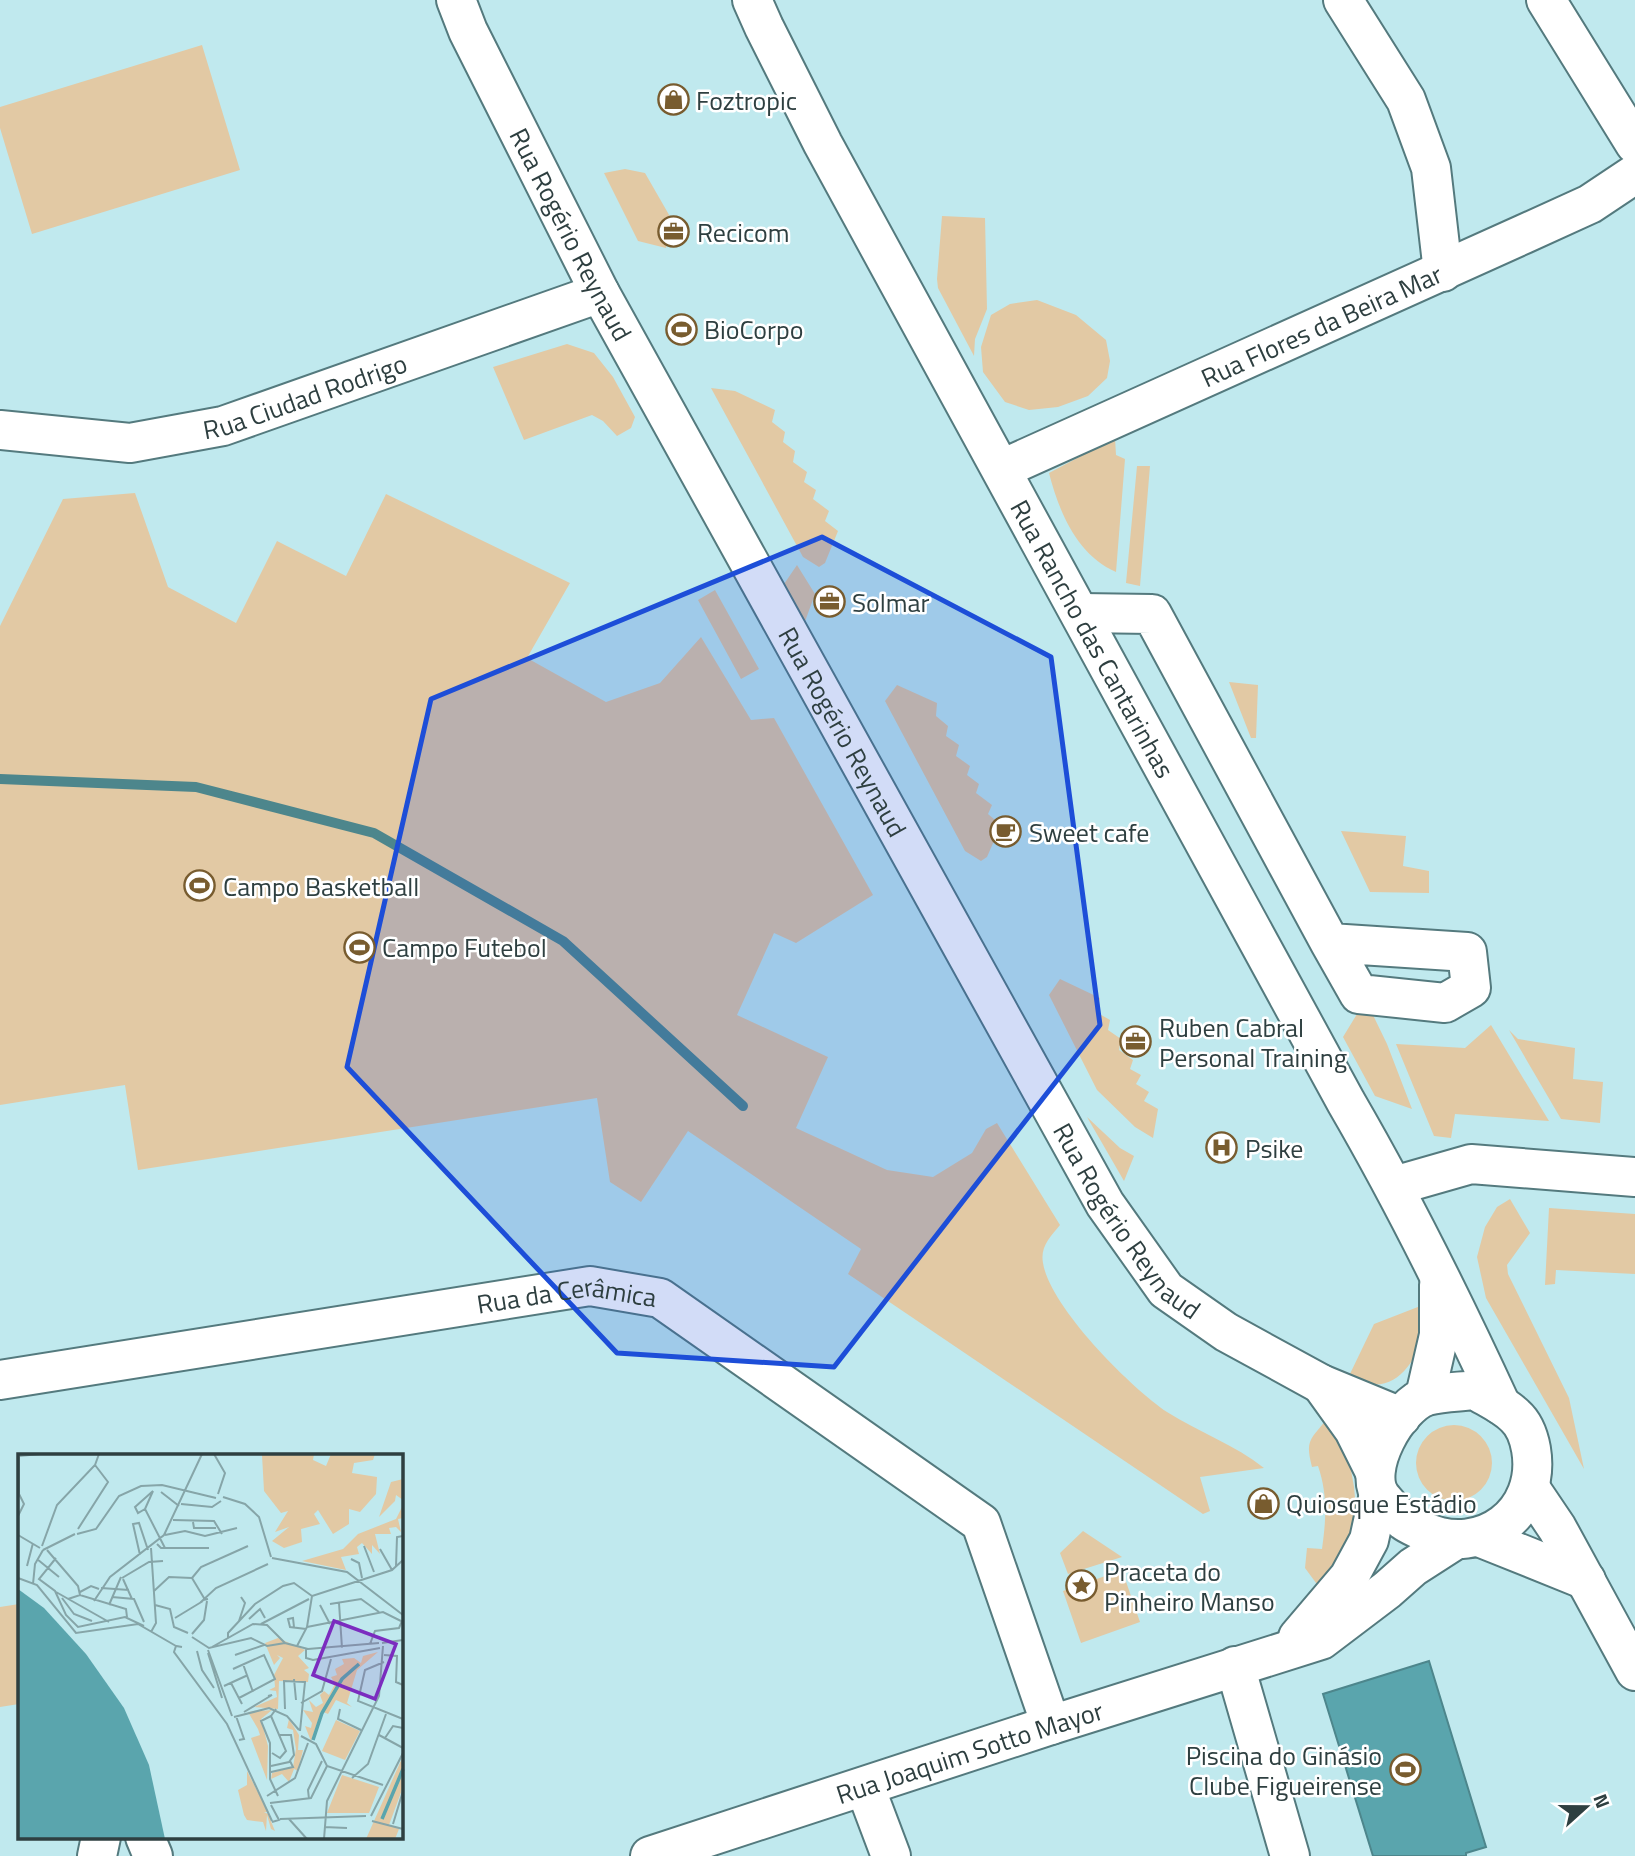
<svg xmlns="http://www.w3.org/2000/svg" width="1635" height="1856" font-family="'Titillium Web',sans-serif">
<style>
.green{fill:#e2c9a4}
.water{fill:#5aa5ad;stroke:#4d868c;stroke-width:2}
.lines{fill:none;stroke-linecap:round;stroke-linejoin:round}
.stream{stroke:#4d868c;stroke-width:10}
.minor-casing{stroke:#547a7e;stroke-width:42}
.tertiary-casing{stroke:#547a7e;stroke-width:42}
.minor{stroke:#fff;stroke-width:38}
.tertiary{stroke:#fff;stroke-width:38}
.marked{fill:#1d4ed8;fill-opacity:0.2;stroke:#1d4ed8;stroke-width:5;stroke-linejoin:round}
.labels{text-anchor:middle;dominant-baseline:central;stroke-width:5;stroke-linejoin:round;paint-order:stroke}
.poi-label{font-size:26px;fill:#2e3f40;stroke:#fff;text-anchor:start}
.street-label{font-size:26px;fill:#2e3f40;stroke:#fff}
.inset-river{fill:none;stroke:#5aa5ad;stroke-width:3.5}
.inset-road{fill:none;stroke:#86a5a8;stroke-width:2}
.view{fill:#7b2cbf;fill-opacity:0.15;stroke:#7b2cbf;stroke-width:3.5}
.inset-edge{fill:none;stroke:#2e3f40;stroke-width:3.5}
</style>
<rect width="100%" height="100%" fill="#c0e9ee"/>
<!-- green -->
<path class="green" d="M 202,45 L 240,170 L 32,234 L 0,128 L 0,107 Z
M 625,169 L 645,173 L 672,220 L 666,248 L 638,241 L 604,173 Z
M 942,216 L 985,218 L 987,309 L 975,339 L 974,356 L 938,288 L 937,279 Z
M 1037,300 L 1076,315 L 1106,340 L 1110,361 L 1107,378 L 1088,396 L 1058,407 L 1029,410 L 1005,402 L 983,372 L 981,347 L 991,315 L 1010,304 Z
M 567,344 L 594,353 L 613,377 L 635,417 L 631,428 L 617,436 L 603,421 L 592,415 L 524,440 L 493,367 Z
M 711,388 L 735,391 L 775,410 L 772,422 L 785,432 L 783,442 L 795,451 L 793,462 L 807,472 L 804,482 L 816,490 L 813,499 L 829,511 L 825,521 L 838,531 L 825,563 L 819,567 L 803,557 Z
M 1115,438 L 1116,455 L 1125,459 L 1116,572 C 1077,555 1059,512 1049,473 Z
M 1137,466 L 1150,466 L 1140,586 L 1126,583 Z
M 135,493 L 168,587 L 236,623 L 277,541 L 346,576 L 386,494 L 570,583 L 527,658 L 606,702 L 660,683 L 701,637 L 751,720 L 774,718 L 873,895 L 796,943 L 774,933 L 737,1015 L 828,1057 L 796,1128 L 887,1170 L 933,1177 L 972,1153 L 986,1129 L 997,1123 L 1060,1225 C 1050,1237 1040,1247 1043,1263 C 1050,1307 1130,1387 1167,1412 C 1199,1432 1235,1445 1264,1468 L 1200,1477 L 1210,1511 L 1203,1514 L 848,1274 L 861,1249 L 688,1131 L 641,1202 L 610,1182 L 597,1098 L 138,1170 L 125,1085 L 0,1105 L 0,626 L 63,499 Z
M 797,565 L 815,594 L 803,627 L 782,587 Z
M 715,590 L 759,669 L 741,679 L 698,600 Z
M 1229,682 L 1258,685 L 1256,738 L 1251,738 Z
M 897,685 L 937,703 L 936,716 L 948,726 L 946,736 L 959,745 L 956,756 L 970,766 L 967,775 L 979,784 L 976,793 L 992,805 L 988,814 L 1001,825 L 987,857 L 981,861 L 965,851 L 885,701 Z
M 1341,831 L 1406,836 L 1403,866 L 1429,871 L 1429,893 L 1370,892 Z
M 1060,979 L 1100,998 L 1096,1012 L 1110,1020 L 1108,1030 L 1121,1039 L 1119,1050 L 1133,1060 L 1130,1069 L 1141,1075 L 1136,1084 L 1149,1092 L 1144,1101 L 1158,1109 L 1153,1138 L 1135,1127 L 1097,1090 L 1049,995 Z
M 1372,1013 L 1387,1044 L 1412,1109 L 1375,1096 L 1343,1037 L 1357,1014 Z
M 1491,1025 L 1549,1121 L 1455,1114 L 1451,1138 L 1434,1136 L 1396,1044 L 1465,1048 Z
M 1509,1030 L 1518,1039 L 1575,1048 L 1573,1079 L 1603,1082 L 1600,1123 L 1561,1119 Z
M 1087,1117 L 1120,1148 L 1134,1156 L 1124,1181 Z
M 1510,1199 L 1530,1233 L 1507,1265 L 1508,1274 L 1569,1398 L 1584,1469 L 1486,1298 L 1477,1257 L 1485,1227 L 1497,1207 Z
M 1549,1208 L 1635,1214 L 1635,1274 L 1556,1270 L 1555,1284 L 1545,1285 Z
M 1423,1305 C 1423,1313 1425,1324 1423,1332 C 1418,1358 1399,1389 1369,1384 C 1362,1383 1355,1380 1348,1378 L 1374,1324 Z
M 1327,1419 L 1346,1442 L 1354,1487 L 1358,1530 L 1319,1587 L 1305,1568 L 1307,1548 L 1322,1549 C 1326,1520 1328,1495 1318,1466 L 1312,1467 C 1305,1440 1310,1440 1327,1419 Z
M1416 1463a38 38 0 1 1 76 0a38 38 0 1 1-76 0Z
M 1083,1531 L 1122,1557 L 1068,1574 L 1060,1553 Z
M 1122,1570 L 1140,1622 L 1081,1643 L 1063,1591 Z
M 19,1604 L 19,1704 L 0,1707 L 0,1607 Z"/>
<!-- water -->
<path class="water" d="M 1429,1661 L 1486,1847 L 1466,1853 L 1466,1856 L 1373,1856 L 1323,1694 Z"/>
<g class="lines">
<!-- stream -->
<path class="stream" d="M 0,779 L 196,787 L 374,833 L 563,941 L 743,1106"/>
<defs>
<g id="minor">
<path id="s1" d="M 456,0 L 468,31 L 600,293 L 1105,1204 L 1166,1290 L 1226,1332 L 1321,1384 L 1401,1417"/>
<path d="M 1343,0 L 1406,100 L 1431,168 L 1443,272"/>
<path d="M 1546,0 L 1635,144"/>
<path id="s2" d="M 0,430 L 130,443 L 223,426 L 600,293"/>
<path id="s3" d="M 1002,469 L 1524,234 L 1590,204 L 1635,174"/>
<path d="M 1081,613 L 1152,614 L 1330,943 L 1359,994 L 1445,1003 L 1471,988 L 1467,952 L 1330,943"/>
<path d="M 1394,1186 L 1471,1164 L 1635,1177"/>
<path id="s4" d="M 0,1380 L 590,1286 L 660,1298 L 981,1523 L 1051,1725"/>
<path d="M 1321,1384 L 1354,1430 L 1375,1472"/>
<path d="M 1298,1637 L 1349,1577 L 1369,1540 L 1379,1494"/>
<path d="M 1235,1666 L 1290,1856"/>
<path d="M 865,1787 L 891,1856"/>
<path d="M 145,1837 L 153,1856"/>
<path d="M 97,1856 L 101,1837"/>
<path id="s5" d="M 650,1856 L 1051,1725 L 1321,1640 L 1387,1590 L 1413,1567 L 1455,1540"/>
</g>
<g id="tertiary">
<path id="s6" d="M 752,0 L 764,27 L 823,144 L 1346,1102 C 1403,1200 1453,1301 1501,1405"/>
<path d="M 1475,1390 C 1488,1398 1504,1405 1515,1416 C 1524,1424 1529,1438 1531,1449 C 1542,1513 1482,1558 1423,1531 C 1417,1528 1409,1525 1404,1521 C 1396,1515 1388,1505 1382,1498 C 1360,1471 1398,1405 1427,1396 C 1442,1392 1459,1392 1475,1390 Z"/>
<path d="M 1425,1396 L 1439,1335 L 1439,1285"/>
<path d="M 1530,1488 L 1557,1528 L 1635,1671"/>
<path d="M 1479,1537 L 1586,1580"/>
</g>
</defs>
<!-- minor casing -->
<use href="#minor" class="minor-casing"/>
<!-- tertiary casing -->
<use href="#tertiary" class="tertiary-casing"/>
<!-- minor -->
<use href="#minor" class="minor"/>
<!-- tertiary -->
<use href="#tertiary" class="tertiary"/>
</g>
<!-- marked area -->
<path class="marked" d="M 822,537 L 1051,657 L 1100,1025 L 834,1367 L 617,1353 L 347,1067 L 431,699 Z"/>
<!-- icons -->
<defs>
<symbol id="shop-ring" viewBox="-11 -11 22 22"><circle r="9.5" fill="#fff" stroke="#785c2f" stroke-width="1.5"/><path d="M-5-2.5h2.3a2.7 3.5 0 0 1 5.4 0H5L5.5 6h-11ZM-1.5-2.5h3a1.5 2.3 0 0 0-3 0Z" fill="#785c2f"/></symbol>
<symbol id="office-ring" viewBox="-11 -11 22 22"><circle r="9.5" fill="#fff" stroke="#785c2f" stroke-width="1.5"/><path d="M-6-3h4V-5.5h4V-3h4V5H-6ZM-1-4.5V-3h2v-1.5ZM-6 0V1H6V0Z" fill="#785c2f"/></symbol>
<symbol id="stadium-ring" viewBox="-11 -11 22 22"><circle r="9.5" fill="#fff" stroke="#785c2f" stroke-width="1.5"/><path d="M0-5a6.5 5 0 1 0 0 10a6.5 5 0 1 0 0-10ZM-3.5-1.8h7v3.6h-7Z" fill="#785c2f"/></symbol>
<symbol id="cafe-ring" viewBox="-11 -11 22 22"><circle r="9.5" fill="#fff" stroke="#785c2f" stroke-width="1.5"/><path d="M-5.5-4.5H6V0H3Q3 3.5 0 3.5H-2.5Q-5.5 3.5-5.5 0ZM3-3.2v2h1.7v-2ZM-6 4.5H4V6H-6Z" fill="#785c2f"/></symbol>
<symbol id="hospital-ring" viewBox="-11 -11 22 22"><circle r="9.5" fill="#fff" stroke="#785c2f" stroke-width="1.5"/><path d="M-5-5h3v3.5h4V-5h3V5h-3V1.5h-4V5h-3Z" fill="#785c2f"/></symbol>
<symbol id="sight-ring" viewBox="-11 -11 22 22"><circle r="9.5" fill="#fff" stroke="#785c2f" stroke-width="1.5"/><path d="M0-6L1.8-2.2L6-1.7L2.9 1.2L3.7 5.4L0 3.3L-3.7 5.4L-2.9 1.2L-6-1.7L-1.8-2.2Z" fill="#785c2f"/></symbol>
</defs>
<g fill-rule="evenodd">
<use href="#shop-ring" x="656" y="82" width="35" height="35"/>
<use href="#office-ring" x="656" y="214" width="35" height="35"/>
<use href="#stadium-ring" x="664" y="312" width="35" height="35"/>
<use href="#office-ring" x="812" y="584" width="35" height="35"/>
<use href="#cafe-ring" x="988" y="814" width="35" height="35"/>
<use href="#stadium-ring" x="182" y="868" width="35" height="35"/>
<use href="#stadium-ring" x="342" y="930" width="35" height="35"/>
<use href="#office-ring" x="1118" y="1024" width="35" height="35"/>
<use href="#hospital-ring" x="1204" y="1130" width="35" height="35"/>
<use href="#shop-ring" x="1246" y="1486" width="35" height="35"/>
<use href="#sight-ring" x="1064" y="1568" width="35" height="35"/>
<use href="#stadium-ring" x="1388" y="1752" width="35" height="35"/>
</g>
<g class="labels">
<!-- poi labels -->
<g class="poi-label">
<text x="696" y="100">Foztropic</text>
<text x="697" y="232">Recicom</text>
<text x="704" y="329">BioCorpo</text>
<text x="852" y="602">Solmar</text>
<text x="1029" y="832">Sweet cafe</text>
<text x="223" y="886">Campo Basketball</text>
<text x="382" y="947">Campo Futebol</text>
<text x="1159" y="1027">Ruben Cabral<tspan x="1159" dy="30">Personal Training</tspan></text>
<text x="1245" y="1148">Psike</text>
<text x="1286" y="1503">Quiosque Estádio</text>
<text x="1104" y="1571">Praceta do<tspan x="1104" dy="30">Pinheiro Manso</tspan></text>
<text x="1382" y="1755" text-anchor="end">Piscina do Ginásio<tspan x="1382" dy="30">Clube Figueirense</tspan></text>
</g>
<!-- street labels -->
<g class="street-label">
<text stroke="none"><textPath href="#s1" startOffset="261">Rua Rogério Reynaud</textPath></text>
<text stroke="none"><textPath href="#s3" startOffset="350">Rua Flores da Beira Mar</textPath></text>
<text stroke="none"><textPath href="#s2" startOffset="312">Rua Ciudad Rodrigo</textPath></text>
<text stroke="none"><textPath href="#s6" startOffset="724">Rua Rancho das Cantarinhas</textPath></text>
<text stroke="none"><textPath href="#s1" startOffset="828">Rua Rogério Reynaud</textPath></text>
<text stroke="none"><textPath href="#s1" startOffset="1395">Rua Rogério Reynaud</textPath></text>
<text stroke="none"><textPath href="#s4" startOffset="574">Rua da Cerâmica</textPath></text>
<text stroke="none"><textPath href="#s5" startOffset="336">Rua Joaquim Sotto Mayor</textPath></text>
</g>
</g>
<!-- overview -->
<g transform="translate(18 1454)">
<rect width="385" height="385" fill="#c0e9ee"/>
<path d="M 296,0 L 295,6 L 308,12 L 313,0 L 357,0 L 355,6 L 336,9 L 334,19 L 359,23 L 358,40 L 342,58 L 331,55 L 331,70 L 315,80 L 300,56 L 296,60 L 302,70 L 283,75 L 284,88 L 266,94 L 254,87 L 271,73 L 257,78 L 270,57 L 263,59 L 246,37 L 244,1 ZM 385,25 L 385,46 L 378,41 L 377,47 L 361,63 L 373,28 ZM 385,51 L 385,64 L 380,65 L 383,78 L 378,73 L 371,74 L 373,80 L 357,80 L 362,100 L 354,91 L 354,100 L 344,89 L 339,93 L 341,100 L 323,103 L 328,116 L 284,107 L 325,95 L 340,80 L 378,65 ZM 260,184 L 287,196 L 280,202 L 291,214 L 286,216 L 291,220 L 290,228 L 261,227 L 260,255 L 236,253 L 259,243 L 258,237 L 251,236 L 257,233 L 256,221 L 265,204 L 259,201 L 262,204 L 256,211 L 247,189 ZM 360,198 L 339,216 L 329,249 L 334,253 L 318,246 L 310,260 L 303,257 L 293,287 L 287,272 L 293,274 L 294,269 L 285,256 L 295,258 L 291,246 L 298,253 L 305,249 L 302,241 L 306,237 L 311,241 L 317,230 L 313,223 L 319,221 L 317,215 L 326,210 L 324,205 L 336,204 L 343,209 L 345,202 ZM 254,256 L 243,265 L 250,292 L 249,326 L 233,284 L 242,281 L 240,275 L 230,258 ZM 271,265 L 281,281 L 280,296 L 285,296 L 280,317 L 276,315 L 271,328 L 264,320 L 253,325 L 254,319 L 275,313 L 278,295 L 275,276 L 269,274 ZM 318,266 L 342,277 L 327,306 L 304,297 ZM 385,302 L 385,333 L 371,371 L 381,375 L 377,385 L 348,385 ZM 229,317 L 250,358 L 246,358 L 250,360 L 257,377 L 253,375 L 249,361 L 248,377 L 245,368 L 229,366 L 226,361 L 220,336 L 229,331 ZM 324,321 L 361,333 L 351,359 L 309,359 Z" fill="#e2c9a4"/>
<path d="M 0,135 L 26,154 L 68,200 L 106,254 L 131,311 L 147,385 L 0,385 Z" fill="#5aa5ad"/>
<path class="inset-river" d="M 295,286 L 304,259 L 324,225 L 341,210M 364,365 L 385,315"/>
<path class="inset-road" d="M 196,0 L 207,19 L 200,40M 1,2 L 22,0M 143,38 L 161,52M 205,43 L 227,50 L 241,63 L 253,103M 163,50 L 194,53 L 203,47M 127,55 L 120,59 L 117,53 L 135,37 L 127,55 L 147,94M 0,62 L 6,50 L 1,40 L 1,0M 155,66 L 196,67 L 204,80M 175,68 L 176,74 L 198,74M 60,75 L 90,28 L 77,11M 59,80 L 78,75 L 101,42 L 123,32 L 144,31 L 198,44M 0,81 L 22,94M 147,81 L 167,77 L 187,82 L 219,74M 139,90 L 143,94 L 191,94M 24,92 L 39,51 L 77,11 L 81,0M 346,92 L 356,118M 362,95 L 374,116M 25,96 L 57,80M 29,96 L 60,132 L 62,141M 122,101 L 115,70 L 121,69 L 130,96M 38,104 L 21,125 L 37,137 L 48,161 L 60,173 L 107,163 L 126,172M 254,104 L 329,118 L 385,161M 19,105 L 41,123M 333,105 L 341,109 L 344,124M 9,112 L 15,89M 378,112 L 379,83 L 385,82M 0,124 L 19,131 L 58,179 L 120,170 L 158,192M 104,124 L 131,108 L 145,107M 174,124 L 183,113 L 230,92M 174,124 L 186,144M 105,125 L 114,145M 15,130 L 17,110 L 25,96M 83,134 L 111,136M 136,137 L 151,123 L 174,124M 38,138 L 91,168M 62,138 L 73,132 L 81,135M 94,143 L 116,145 L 126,168M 44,144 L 56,160 L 74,167M 50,145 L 62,141 L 108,155 L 109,163M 190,145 L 185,146 L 198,134 L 250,110M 76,147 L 92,123 L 146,81 L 184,0M 321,149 L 324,194M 312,150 L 343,145 L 361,158M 91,151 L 103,123M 137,151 L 152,155 L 156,173 L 170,179M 302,151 L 312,170M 157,164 L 185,147M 231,165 L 242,155 L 247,164M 221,167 L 227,149 L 223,143M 243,170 L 291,145M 276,173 L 275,164 L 270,165 L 272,173 L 288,175M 289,173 L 365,158 L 385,168M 133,178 L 138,169 L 133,94M 174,180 L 186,166 L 189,147M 174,183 L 191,194 L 233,184 L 249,192 L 267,189M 210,185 L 210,179 L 237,150 L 265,132 L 276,129 L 294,142M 364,189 L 385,186M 352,190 L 357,177 L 381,174 L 384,167M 279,192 L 289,173 L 294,142 L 374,116 L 385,106M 164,193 L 158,192 L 156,198 L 209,270 L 254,367M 194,193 L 235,170 L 249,171 L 267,189 L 290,195 L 361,189M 288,195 L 288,204 L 295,206 L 362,194M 190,196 L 214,262M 179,197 L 184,216 L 196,234M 190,199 L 204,244M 217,201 L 246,191M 366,201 L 379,202 L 378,228 L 385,231M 366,208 L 347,216 L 340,247 L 385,265M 225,210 L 235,238M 215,215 L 246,201 L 257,225 L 221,244M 276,225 L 278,246M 213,229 L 224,250M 206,232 L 230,221M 283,249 L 304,237 L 313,205M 267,255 L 266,227 L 287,228 L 282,277M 322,255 L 320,265 L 343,276M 226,258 L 254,241 L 250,242M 218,262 L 226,285 L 221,286M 253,262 L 243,267 L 252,289 L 252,325 L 260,342M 216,263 L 251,254 L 269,262 L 281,276M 361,281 L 385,294M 283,282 L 298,290 L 309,312 L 365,331M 367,284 L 375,272 L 385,274M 254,299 L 262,304 L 268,297 L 253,262 L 258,255M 253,312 L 271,308 L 276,301 L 273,281 L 262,281M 253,318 L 275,313 L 272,307M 334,324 L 350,310 L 368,260M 249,342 L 277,324 L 290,289M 291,345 L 290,336 L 304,307M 252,349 L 293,344 L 309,312M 253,351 L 261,366 L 254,368M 353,362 L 385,299M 262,365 L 348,362M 271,365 L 289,385M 354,367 L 385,375M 375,370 L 385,337M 306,373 L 329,374M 306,385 L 309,347 L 361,242 L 365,192"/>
<path class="view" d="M 316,167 L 378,190 L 357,245 L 295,221 Z"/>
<rect width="385" height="385" class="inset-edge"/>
</g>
<!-- north arrow -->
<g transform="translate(1586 1807) rotate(69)" stroke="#ffffff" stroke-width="5" paint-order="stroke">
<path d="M0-5L12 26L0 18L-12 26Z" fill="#2e3f40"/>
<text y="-10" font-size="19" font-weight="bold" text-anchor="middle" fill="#2e3f40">N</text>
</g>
</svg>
